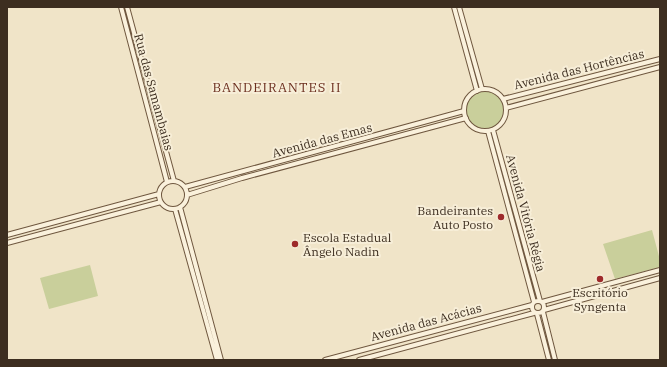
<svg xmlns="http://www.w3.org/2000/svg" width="667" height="367" font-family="'IBM Plex Serif',serif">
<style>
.green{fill:#c9cf9b}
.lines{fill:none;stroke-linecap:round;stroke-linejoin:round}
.secondary-casing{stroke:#6f573f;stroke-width:6}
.secondary{stroke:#faf1dc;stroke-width:4}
.poi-dot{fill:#9e2a2b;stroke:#f7eed8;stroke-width:1.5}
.labels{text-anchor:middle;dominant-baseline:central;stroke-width:4;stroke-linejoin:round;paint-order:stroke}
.street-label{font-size:12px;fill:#3d2e20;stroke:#f7eed8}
.poi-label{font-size:12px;fill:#3d2e20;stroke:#f7eed8;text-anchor:end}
.neighbourhood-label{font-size:13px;letter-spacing:1px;fill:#6b2e1e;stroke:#f7eed8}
</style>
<rect width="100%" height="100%" fill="#f0e4c8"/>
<!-- green -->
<path class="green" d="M466 110a19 19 0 1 1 38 0a19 19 0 1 1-38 0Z
M 652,230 L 660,260 L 660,267 L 615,279 L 603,244 Z
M 90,265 L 98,296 L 49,309 L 40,278 Z"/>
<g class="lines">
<defs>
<path id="secondary" d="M 121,7 L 167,182
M 127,7 L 174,181
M 454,7 L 477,91
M 459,7 L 482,89
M464 110a21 21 0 1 1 42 0a21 21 0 1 1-42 0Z
M 503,99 L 660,59
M 506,108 L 660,67
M 493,130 L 540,301
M 488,131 L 534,302
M159 195a14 14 0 1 1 28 0a14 14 0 1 1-28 0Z
M 185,187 L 464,111
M 187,195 L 242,178 L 466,118
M 180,207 L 221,360
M 175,209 L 217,360
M 7,235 L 159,194
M 7,243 L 161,202
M532 307a6 6 0 1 1 12 0a6 6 0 1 1-12 0Z
M 542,302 L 660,270
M 544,310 L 660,278
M 543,312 L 555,360
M 537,314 L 549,360
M 325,360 L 532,305
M 359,360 L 534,313"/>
</defs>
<!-- secondary casing -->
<use href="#secondary" class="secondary-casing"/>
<!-- secondary -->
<use href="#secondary" class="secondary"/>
</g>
<!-- markers -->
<g class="poi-dot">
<circle cx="501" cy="217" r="4"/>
<circle cx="295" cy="244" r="4"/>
<circle cx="600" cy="279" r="4"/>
</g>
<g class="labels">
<!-- street labels -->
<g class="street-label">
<text transform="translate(579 69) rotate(-14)">Avenida das Hortências</text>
<text transform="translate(154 92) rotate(75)">Rua das Samambaias</text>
<text transform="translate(322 140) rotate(-15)">Avenida das Emas</text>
<text transform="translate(526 213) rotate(75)">Avenida Vitória Régia</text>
<text transform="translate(426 322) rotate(-15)">Avenida das Acácias</text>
</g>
<!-- poi labels -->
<g class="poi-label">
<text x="493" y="210">Bandeirantes<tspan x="493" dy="14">Auto Posto</tspan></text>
<text x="303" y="237" text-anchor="start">Escola Estadual<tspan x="303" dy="14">Ângelo Nadin</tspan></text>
<text x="600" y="292" text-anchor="middle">Escritório<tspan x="600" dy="14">Syngenta</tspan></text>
</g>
<!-- neighbourhood labels -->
<g class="neighbourhood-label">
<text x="277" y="87">BANDEIRANTES II</text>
</g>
</g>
<!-- border -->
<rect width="667" height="367" fill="none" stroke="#3d2e20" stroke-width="16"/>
</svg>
